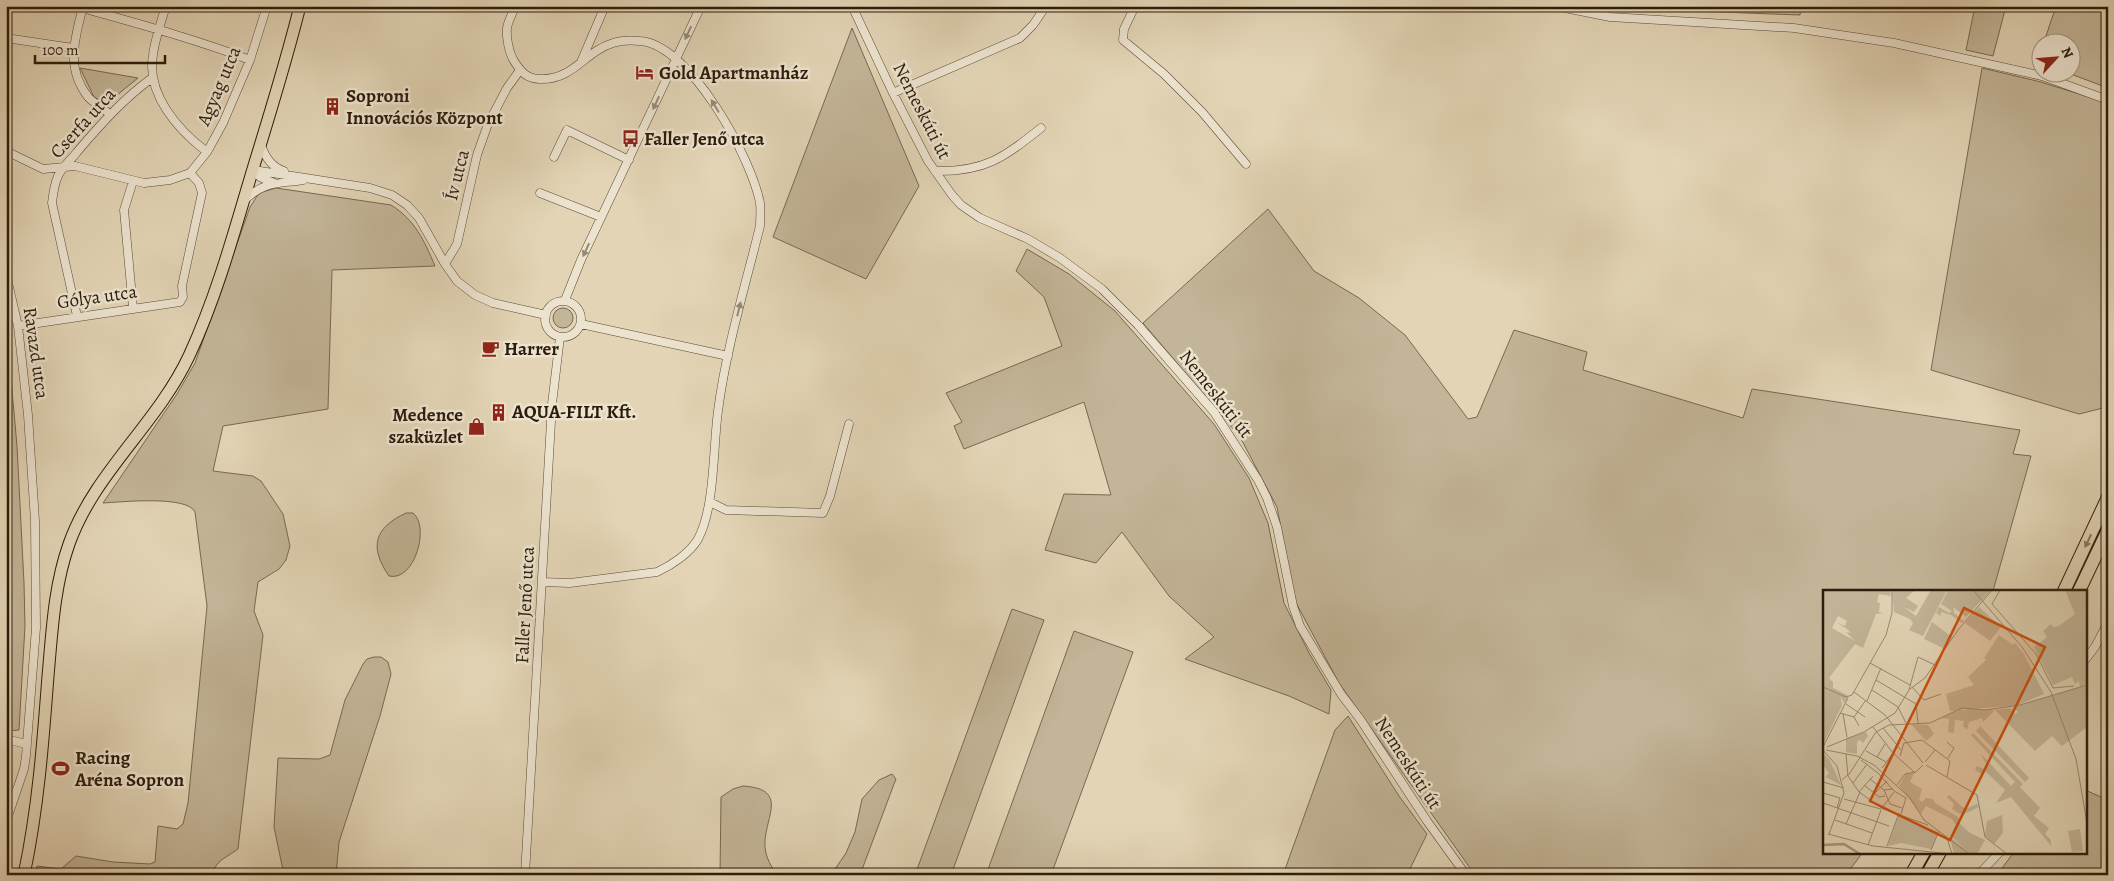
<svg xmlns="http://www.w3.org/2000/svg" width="2114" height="881" font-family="Alegreya,serif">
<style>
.green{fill:#c3b598;stroke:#786852}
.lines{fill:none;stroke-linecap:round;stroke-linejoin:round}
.minor-casing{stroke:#5a4a36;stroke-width:9}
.primary-casing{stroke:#2c1c0b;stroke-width:13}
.trunk-casing{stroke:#2c1c0b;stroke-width:14}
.minor{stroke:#ece3cf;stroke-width:8}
.primary{stroke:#e2d4b5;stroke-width:11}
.trunk{stroke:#e2d4b5;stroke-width:12}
.oneway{fill:#968977}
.oneway2{fill:#877860}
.labels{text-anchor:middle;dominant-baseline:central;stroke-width:5;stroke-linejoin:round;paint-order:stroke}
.poi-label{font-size:19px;font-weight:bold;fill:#2c1c0b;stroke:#ece3cf;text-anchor:start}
.street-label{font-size:19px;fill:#2c1c0b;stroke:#ece3cf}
.inset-river{fill:none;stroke:#a4957b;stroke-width:2.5}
.inset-road{fill:none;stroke:#998a71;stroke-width:1}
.view{fill:#cc500c;fill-opacity:0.15;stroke:#cc500c;stroke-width:2.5}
.inset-edge{fill:none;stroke:#2c1c0b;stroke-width:2.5}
</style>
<rect width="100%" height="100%" fill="#e2d4b5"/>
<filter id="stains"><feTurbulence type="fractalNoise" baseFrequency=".004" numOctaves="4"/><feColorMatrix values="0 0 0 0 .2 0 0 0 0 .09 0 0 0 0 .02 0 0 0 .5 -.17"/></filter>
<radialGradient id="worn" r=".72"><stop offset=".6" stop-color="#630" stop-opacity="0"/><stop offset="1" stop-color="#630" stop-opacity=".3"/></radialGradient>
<!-- green -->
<path class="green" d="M 1664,6 L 1801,6 L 1800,15 L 1664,10 Z
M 1975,6 L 2006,6 L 1993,56 L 1966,50 Z
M 2056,6 L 2108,6 L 2108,88 L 2068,73 L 2072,72 L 2072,42 L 2044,42 Z
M 852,28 L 919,186 L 866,279 L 773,237 Z
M 80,68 L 138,78 L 106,104 L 94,97 Z
M 1982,68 L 2041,82 L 2108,103 L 2107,407 L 2079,414 L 1931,370 Z
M 276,188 L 391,205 C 415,220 424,240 435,266 L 332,270 L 328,409 L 223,426 L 213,471 L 253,476 L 261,481 L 283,514 L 290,546 L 286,560 L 279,569 L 258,582 L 254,611 L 263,635 L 238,849 L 220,861 L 209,875 L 35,875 L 37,866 L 61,869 L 76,856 L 113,862 L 150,864 L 155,862 L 158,826 L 177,829 L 183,824 L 188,803 L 207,606 L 195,512 C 187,495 121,502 103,503 L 177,394 L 195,363 L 250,207 L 259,193 Z
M 1268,209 L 1314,271 L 1359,298 L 1405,335 L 1468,419 L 1477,417 L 1514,330 L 1587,352 L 1583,370 L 1743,418 L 1752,389 L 2020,430 L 2013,454 L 2031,456 L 1993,591 L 1824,591 L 1824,852 L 1863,852 L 1846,875 L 1475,875 L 1339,683 L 1295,601 L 1277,507 L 1240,437 L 1143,323 Z
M 1027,249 L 1069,274 L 1115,311 L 1214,424 L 1249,478 L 1268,523 L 1284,603 L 1309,653 L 1331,690 L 1329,714 L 1289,696 L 1185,659 L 1214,637 L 1169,596 L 1122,532 L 1096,563 L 1045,550 L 1064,494 L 1111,495 L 1084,402 L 964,449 L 954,426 L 962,422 L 946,393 L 1062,346 L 1044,297 L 1016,271 Z
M553 318a10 10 0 1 1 20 0a10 10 0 1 1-20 0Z
M 6,322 L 17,446 L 24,583 L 25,626 L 19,730 L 6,731 Z
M 406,513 L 413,513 C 430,526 415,582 389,576 C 369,547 374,528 406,513 Z
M 1012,609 L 1044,620 L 951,875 L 915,875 Z
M 1074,631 L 1133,652 L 1051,875 L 986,875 Z
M 374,657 L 381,657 L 388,662 L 391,674 L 380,716 L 339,842 L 336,875 L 284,875 L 274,827 L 278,758 L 319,759 L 330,755 L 345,700 L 363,664 L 367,659 Z
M 1348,716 L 1399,796 L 1427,834 L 1407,875 L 1283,875 L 1335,730 Z
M 892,774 L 896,779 L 894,784 L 860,875 L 831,875 L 846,853 L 855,832 L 862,799 L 879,780 Z
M 743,786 C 791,789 763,819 765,847 C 766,858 771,867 778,875 L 720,875 L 721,797 L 733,789 Z
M 2085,790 L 2108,800 L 2108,875 L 1997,875 L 2014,852 L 2085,852 Z"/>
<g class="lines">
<defs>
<path id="minor" d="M 83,6 C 75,39 65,67 88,97 C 94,103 103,109 110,114
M 166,6 C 161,22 155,39 153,55 C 146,94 178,130 207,152
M 515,6 C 513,13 508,21 507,28 C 506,37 509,53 514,61 C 521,72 527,79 540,79 C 574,80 584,52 613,43 C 622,40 631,40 640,41 C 690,44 752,159 760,203 C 761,210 760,219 760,226 C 745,287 726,349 718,411 C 713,447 715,508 698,539 C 690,553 672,565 657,572 L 570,583 L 542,582
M 852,6 L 893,93 L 928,161 L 952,195 L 961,205 L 980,218 L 1028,239 L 1060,258 L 1102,289 L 1138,325 L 1214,412 L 1258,480 L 1267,498 L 1277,527 L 1293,606 L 1300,626 L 1341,694 L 1360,719 L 1427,821 L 1466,875
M 1135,6 L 1124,29 L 1123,40 L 1164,74 L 1202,112 L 1246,164
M 1555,6 L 1610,17 L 1794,28 L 1894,43 L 2042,76 L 2108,100
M 82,8 C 139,24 195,39 250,60
M 6,11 L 7,6
M 6,38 L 73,48
M 581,62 L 605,6
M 893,93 L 1020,38 L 1033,25 L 1046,6
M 261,145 C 265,157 271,167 284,171
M 6,151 L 43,169 L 75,166 L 144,183 L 170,180 L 190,173 L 207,152 L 223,123 L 250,60 L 267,6
M 554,157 L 567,130 L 629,160
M 253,170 L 370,188 L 392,195 L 407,205 L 419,218 L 445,264 L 457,281 L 475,295 L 493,303 L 546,315
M 253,170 L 260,177 L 274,183
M 935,171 C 985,172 1003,158 1041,128
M 133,181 L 124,210 L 133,308
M 540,193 L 601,217
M 245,200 C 264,181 278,184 303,180
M 445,264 L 457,244 L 477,155 L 488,124 L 507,88 L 520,70
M 6,274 L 18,326 L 28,415 L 35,521 L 36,628 L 26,756 L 24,769 L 6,822
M 565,300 L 581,260 L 701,6
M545 319a18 18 0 1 1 36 0a18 18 0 1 1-36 0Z
M 77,316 L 52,203 C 53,194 54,185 58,176 C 62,167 71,160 77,152 C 100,125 123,99 152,78
M 581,324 L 728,356
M 18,326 L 180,302 L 183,297 L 182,286 L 202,193 L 199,183 L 190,173
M 710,502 L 726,510 L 823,513 L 830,496 L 849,424
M 2085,660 L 2095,647 L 2108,622
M 6,739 L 26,744
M 525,875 L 552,404 L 560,337
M 1978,875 L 2000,852"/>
<path id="primary" d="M 24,875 C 38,809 43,743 48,676 C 52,632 54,586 69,544 C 94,473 157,424 189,356 C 216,298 234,233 252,172 C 269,117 286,62 300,6"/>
<path id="trunk" d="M 2064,591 L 2108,497
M 2079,591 L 2108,530
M 1911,875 L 1924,852
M 1927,875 L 1940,852"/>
</defs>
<!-- minor casing -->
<use href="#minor" class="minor-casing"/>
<!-- primary casing -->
<use href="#primary" class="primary-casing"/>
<!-- trunk casing -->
<use href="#trunk" class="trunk-casing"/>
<!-- minor -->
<use href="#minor" class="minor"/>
<!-- primary -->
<use href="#primary" class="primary"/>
<!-- trunk -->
<use href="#trunk" class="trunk"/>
</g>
<!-- one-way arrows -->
<defs><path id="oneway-solid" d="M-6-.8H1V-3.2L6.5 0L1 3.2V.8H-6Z" transform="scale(1.25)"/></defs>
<g class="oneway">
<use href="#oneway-solid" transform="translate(688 33) rotate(115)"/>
<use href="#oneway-solid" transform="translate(656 103) rotate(115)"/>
<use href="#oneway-solid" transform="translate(715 106) rotate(-121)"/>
<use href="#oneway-solid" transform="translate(586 250) rotate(115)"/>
<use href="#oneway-solid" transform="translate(739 309) rotate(-76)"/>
</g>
<use class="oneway2" href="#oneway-solid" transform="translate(2088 541) rotate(115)"/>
<!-- icons -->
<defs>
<symbol id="hotel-bare" viewBox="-9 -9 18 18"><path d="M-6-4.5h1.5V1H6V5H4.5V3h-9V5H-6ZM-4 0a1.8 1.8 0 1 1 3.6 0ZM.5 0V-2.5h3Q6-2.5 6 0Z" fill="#8f2418" stroke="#ece3cf" stroke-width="2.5" paint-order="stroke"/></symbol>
<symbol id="building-bare" viewBox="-9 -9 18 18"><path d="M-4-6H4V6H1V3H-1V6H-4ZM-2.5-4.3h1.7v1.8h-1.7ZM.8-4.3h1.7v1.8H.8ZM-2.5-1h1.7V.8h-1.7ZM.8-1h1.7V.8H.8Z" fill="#8f2418" stroke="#ece3cf" stroke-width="2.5" paint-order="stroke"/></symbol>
<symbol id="bus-bare" viewBox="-9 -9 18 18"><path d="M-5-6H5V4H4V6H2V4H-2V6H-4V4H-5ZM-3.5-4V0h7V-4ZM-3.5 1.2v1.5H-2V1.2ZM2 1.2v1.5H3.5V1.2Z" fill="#8f2418" stroke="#ece3cf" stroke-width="2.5" paint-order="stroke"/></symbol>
<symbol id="cafe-bare" viewBox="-9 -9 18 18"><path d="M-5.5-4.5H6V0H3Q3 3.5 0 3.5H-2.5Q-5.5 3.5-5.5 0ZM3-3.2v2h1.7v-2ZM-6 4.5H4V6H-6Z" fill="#8f2418" stroke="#ece3cf" stroke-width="2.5" paint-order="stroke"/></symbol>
<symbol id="shop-bare" viewBox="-9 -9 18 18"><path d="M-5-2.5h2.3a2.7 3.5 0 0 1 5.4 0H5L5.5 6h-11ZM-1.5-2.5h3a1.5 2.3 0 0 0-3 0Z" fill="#8f2418" stroke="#ece3cf" stroke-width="2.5" paint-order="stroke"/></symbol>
<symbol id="stadium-bare" viewBox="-9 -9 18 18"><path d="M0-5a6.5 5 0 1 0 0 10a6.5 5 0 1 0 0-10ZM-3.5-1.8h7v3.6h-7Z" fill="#8f2418" stroke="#ece3cf" stroke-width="2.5" paint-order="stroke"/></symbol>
</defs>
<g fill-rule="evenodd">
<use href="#hotel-bare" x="632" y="60" width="25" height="25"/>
<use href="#building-bare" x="320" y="94" width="25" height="25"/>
<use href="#bus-bare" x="618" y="126" width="25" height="25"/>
<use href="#cafe-bare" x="478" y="336" width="25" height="25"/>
<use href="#building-bare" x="486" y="400" width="25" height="25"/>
<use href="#shop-bare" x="464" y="414" width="25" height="25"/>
<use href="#stadium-bare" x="48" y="756" width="25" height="25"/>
</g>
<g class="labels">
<!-- poi labels -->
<g class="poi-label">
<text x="659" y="73">Gold Apartmanház</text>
<text x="346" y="96">Soproni<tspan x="346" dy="22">Innovációs Központ</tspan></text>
<text x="644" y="139">Faller Jenő utca</text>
<text x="504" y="349">Harrer</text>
<text x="512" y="412">AQUA-FILT Kft.</text>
<text x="463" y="415" text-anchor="end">Medence<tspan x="463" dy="22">szaküzlet</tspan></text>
<text x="75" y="758">Racing<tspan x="75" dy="22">Aréna Sopron</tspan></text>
</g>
<!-- street labels -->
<g class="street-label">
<text transform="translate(219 86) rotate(-67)">Agyag utca</text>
<text transform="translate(922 111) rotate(63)">Nemeskúti út</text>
<text transform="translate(83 123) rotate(-48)">Cserfa utca</text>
<text transform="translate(457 175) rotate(-76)">Ív utca</text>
<text transform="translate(97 297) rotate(-8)">Gólya utca</text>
<text transform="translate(36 353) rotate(82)">Ravazd utca</text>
<text transform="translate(1216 394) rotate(52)">Nemeskúti út</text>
<text transform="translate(525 605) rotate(-87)">Faller Jenő utca</text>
<text transform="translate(1408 763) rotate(57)">Nemeskúti út</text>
</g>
</g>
<!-- overview -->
<g transform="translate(1823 590)">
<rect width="264" height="264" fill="#e2d4b5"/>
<path d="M 0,0 L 67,0 L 68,6 L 56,4 L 54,12 L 57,13 L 56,22 L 60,23 L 53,24 L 40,58 L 32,54 L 6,88 L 10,92 L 10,98 L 26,106 L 21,113 L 17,106 L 19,115 L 0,155 ZM 15,26 L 24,31 L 22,36 L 13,32 L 24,39 L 28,43 L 23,42 L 32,51 L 9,38 ZM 69,0 L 92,0 L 83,8 L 95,16 L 91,22 L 81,17 L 93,26 L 108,0 L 124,0 L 100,46 L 86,40 L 90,33 L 87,29 L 71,22 ZM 125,0 L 168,0 L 143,27 L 130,17 L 131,23 L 141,31 L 139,33 L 128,25 L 118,22 L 118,26 L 113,23 L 116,17 L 126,23 L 129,21 L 118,14 ZM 242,0 L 264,0 L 264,94 L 257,97 L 256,91 L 252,94 L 249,87 L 230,95 L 211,57 L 224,47 L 220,41 L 228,34 L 230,37 L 236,36 L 252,24 ZM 156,17 L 178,37 L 167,51 L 142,33 ZM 109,32 L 129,47 L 122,59 L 101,49 ZM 176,45 L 190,55 L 192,53 L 201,64 L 221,104 L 195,115 L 127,121 L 123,104 L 151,95 L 145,87 L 163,70 L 161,68 ZM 264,95 L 264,137 L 239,156 L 229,146 L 212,161 L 172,120 L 187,118 L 192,124 L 195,122 L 191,117 ZM 140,119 L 169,120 L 171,121 L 160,132 L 159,128 L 146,132 L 144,140 L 140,136 L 141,131 L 132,130 L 131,143 L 125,142 L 126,129 L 116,128 ZM 88,134 L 105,135 L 111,144 L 103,151 ZM 157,136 L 206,188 L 202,192 L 153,141 ZM 43,142 L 45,146 L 40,153 L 37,150 L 34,152 L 34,164 L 23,162 L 23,148 ZM 150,143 L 200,194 L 197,197 L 217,218 L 211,226 L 226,238 L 222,244 L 228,250 L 228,256 L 188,207 L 173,213 L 182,200 L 162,181 L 159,184 L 152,180 L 154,176 L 161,179 L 164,176 L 158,164 L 188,196 L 192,192 L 148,145 ZM 0,163 L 6,169 L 18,195 L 2,187 L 6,183 L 0,175 ZM 91,183 L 87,192 L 99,199 L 96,210 L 99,212 L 103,208 L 110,209 L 112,213 L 135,227 L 137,234 L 147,243 L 162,250 L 154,264 L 131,264 L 127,247 L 142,259 L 128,246 L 133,235 L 129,229 L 103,216 L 98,224 L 76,196 L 83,184 ZM 126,205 L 142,219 L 154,214 L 156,217 L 141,224 L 135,223 L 129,219 L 131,214 L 124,207 ZM 76,224 L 115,242 L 108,259 L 78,253 L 65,256 ZM 179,225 L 180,243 L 171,254 L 162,246 L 164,231 ZM 257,239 L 260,261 L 249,262 L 245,241 Z" fill="#c3b598" fill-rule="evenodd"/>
<path class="inset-river" d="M 0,255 L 21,254 L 37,264"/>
<path class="inset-road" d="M 150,0 L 199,57 L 228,102 L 253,169 L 264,233M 177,0 L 169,14 L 213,64 L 230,98 L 251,96M 47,73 L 87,95M 53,90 L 93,114 L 95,133M 0,97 L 23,107 L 29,105 L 63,45 L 69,23 L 69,0M 89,97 L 101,110 L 118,104M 87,99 L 102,88 L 135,40 L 169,0M 49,100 L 75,117 L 83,133M 31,102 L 62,125 L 100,173M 44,111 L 58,78M 23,114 L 42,127M 17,123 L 31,127 L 36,136M 20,124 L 24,147M 31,127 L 43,110M 50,137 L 70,163 L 91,182M 60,138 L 78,160M 124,152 L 131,158 L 125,168M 0,157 L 25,108M 4,157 L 41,142 L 72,123 L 86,100 L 95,67 L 112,75M 0,160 L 14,176 L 21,203 L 6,244M 3,160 L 34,166 L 51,175 L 87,208 L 101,230 L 146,264M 43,161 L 63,172M 23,164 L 25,186 L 36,202 L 60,219 L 105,235M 77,166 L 81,153 L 99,150 L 127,171 L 124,187M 54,167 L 62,154M 38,170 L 56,184 L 71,201M 102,172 L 112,160M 103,175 L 154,205 L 162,247 L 184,264M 59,178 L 70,163M 47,189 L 61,200 L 70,199M 19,190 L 27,183 L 53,142 L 66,135 L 107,133 L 139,118 L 162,120 L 197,115 L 264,95M 0,192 L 21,198M 30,193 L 44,174M 41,195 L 56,207 L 62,206M 74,195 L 82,184 L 93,182 L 100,175M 61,200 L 67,214 L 79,218M 71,201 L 83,208 L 78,224M 36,202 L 50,186M 0,203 L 17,208 L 14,218M 51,204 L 64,191M 21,209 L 58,219M 0,213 L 66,236M 59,218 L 71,202M 12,230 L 49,243M 23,234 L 37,202M 5,244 L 50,256 L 128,264M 124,248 L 129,264M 45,255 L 58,220M 64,256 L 76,223M 108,260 L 116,241"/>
<path class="view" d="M 141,18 L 222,57 L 127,250 L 47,211 Z"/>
<rect width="264" height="264" class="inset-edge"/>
</g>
<!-- margin -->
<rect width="2114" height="881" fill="none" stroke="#e2d4b5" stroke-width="25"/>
<rect x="8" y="8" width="2099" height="866" fill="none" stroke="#2c1c0b" stroke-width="2.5"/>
<rect x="12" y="12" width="2089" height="856" fill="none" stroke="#2c1c0b"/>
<!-- north arrow -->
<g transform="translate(2056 58) rotate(64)"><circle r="24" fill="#ece3cf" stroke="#9f9381"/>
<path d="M0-4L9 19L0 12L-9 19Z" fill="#8f2418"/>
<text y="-8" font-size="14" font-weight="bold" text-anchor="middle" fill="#2c1c0b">N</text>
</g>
<!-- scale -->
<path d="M35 55v8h130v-8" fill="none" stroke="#2c1c0b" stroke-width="2.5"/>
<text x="42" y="55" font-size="15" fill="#2c1c0b" stroke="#ece3cf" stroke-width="4" paint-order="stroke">100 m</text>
<rect width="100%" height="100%" filter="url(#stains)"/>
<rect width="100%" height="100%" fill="url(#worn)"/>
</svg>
